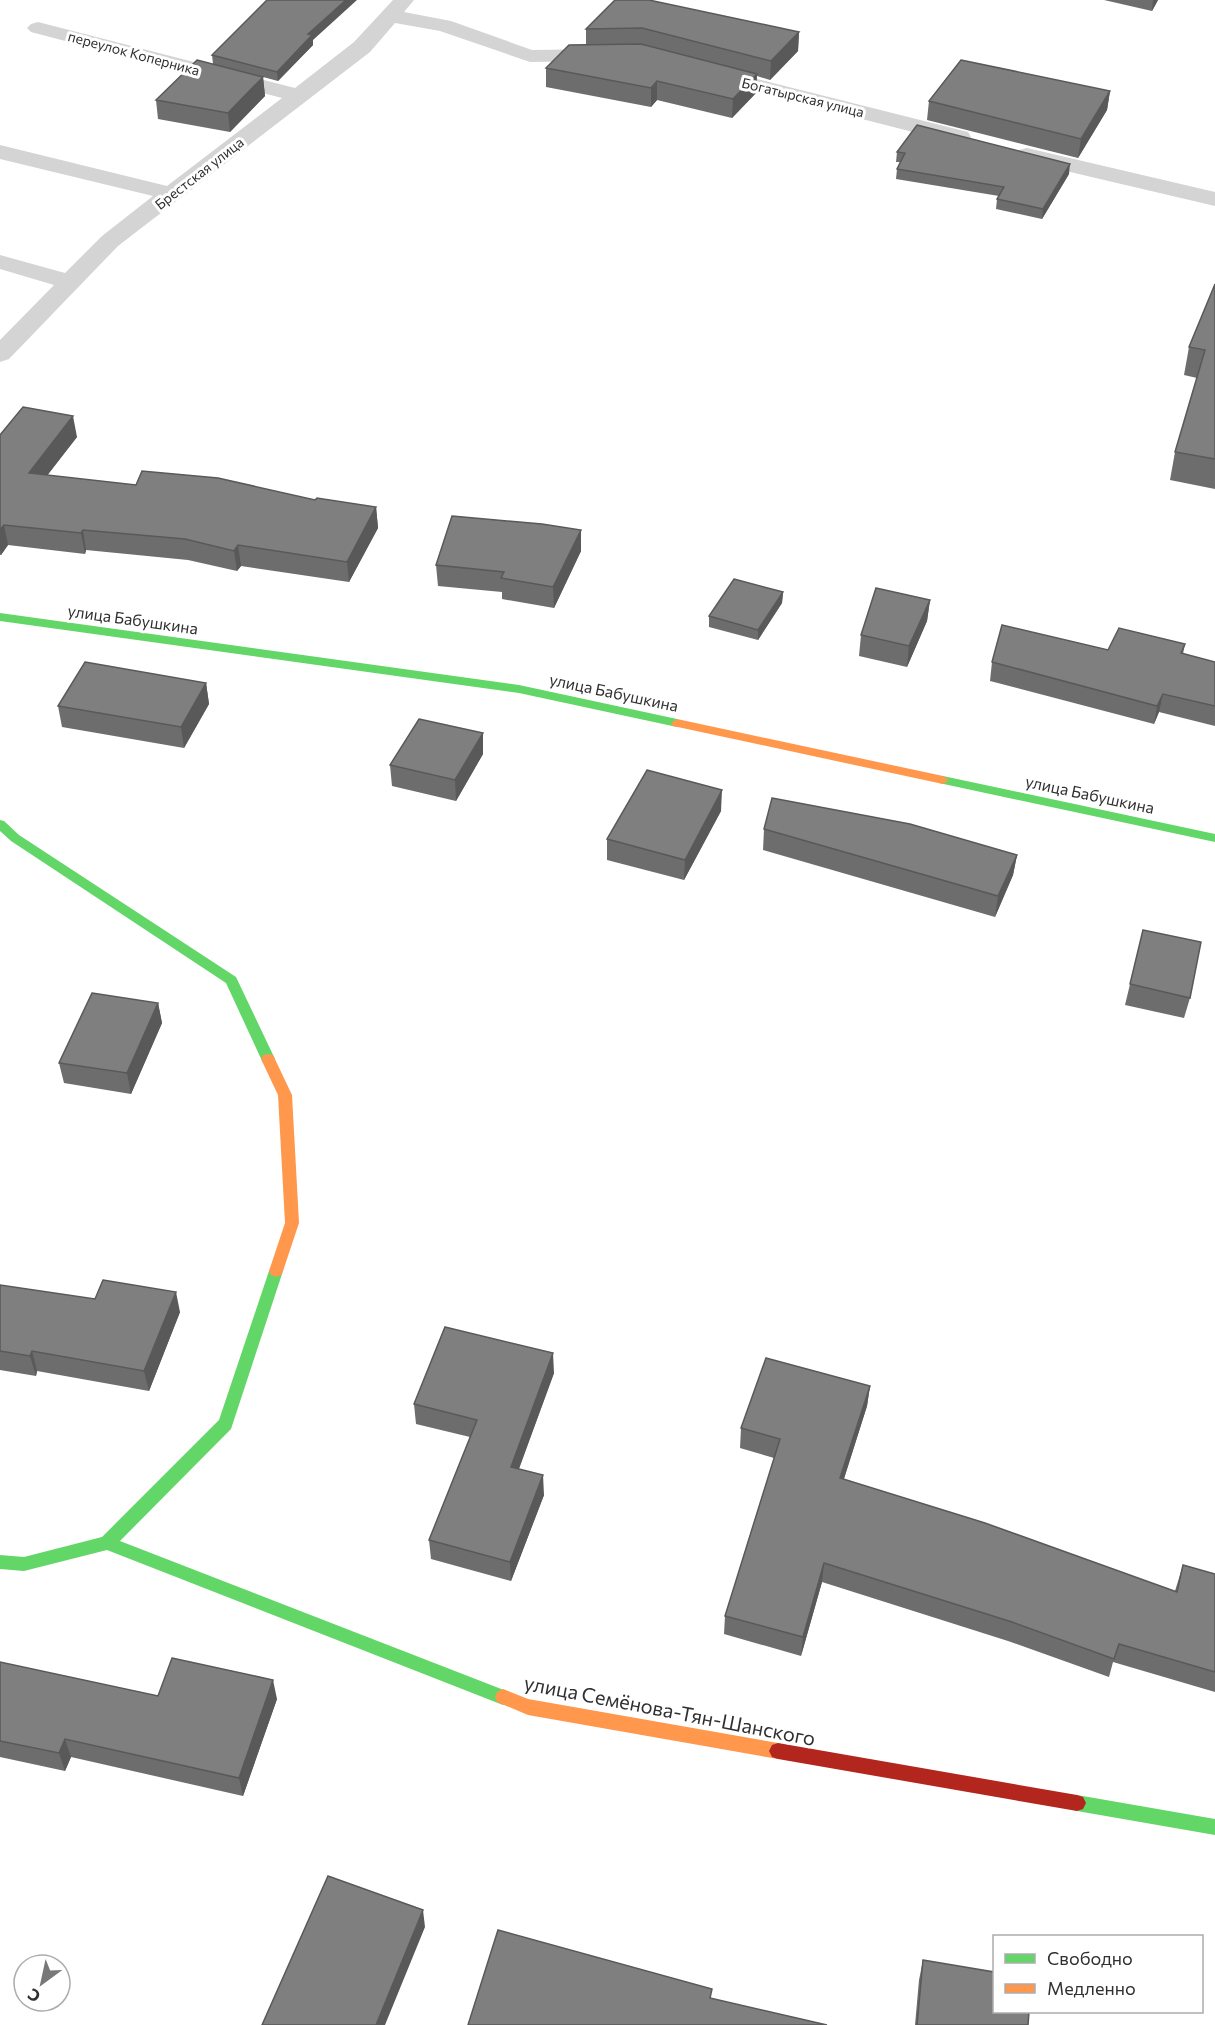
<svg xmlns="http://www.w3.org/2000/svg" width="1215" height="2025" font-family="Commissioner,sans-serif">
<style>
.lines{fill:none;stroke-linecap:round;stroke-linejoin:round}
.street{fill:#d4d4d4;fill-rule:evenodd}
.fast{fill:#63d668;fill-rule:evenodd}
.slow{fill:#ff974d;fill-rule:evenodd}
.jam{fill:#b3261e;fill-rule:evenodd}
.wall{fill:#6d6d6d}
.shaded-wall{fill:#595959}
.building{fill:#7f7f7f;stroke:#595959;stroke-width:1.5}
.labels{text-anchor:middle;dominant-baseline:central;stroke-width:6;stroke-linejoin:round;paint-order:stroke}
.far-street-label{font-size:14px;fill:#303030;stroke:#fff}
.street-label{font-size:16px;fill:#303030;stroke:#fff}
.near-street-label{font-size:20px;fill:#303030;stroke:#fff}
</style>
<rect width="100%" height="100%" fill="#fff"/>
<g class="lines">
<!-- street -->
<path class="street" d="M 393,0 L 414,0 L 404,12 L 451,21 L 532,50 L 604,49 L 612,50 L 615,55 L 612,60 L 604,61 L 530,62 L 440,31 L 395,23 L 370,52 L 118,246 L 9,359 L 0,362 L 0,340 L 54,285 L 0,269 L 0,255 L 65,273 L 102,236 L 153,196 L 0,159 L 0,145 L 167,186 L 282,98 L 31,32 L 27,28 L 31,24 L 38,22 L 295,88 L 354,42 Z
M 713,68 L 968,132 L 971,137 L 968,142 L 960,144 L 705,79 L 702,74 L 705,69 Z
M 1027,148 L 1215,192 L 1215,206 L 1019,160 L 1016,155 L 1019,150 Z"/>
<!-- fast -->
<path class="fast" d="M 0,613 L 519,685 L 677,719 L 683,723 L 677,727 L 519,693 L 0,621 Z
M 943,776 L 1215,834 L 1215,842 L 939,783 L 937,780 L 939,777 Z
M 0,820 L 4,821 L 19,835 L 236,977 L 275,1059 L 273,1063 L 263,1063 L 226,983 L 11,841 L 0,831 Z
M 276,1265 L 281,1267 L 283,1271 L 231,1429 L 120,1541 L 509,1692 L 511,1697 L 509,1702 L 503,1705 L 107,1550 L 24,1571 L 0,1569 L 0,1555 L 24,1557 L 102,1537 L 219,1420 L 269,1271 L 271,1267 Z
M 1077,1795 L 1215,1819 L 1215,1835 L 1077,1811 L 1071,1809 L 1068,1803 L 1071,1797 Z"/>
<!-- slow -->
<path class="slow" d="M 677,719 L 943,776 L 949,780 L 943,784 L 673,726 L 671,723 Z
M 268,1054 L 273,1055 L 292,1095 L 299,1223 L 283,1271 L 281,1275 L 276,1277 L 271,1275 L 269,1271 L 285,1223 L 278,1095 L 261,1059 L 263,1055 Z
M 503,1689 L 528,1699 L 778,1743 L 784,1745 L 787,1751 L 784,1757 L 778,1759 L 528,1715 L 497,1702 L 495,1697 L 497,1692 Z"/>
<!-- jam -->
<path class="jam" d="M 778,1743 L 1077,1795 L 1083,1797 L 1086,1803 L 1083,1809 L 1077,1811 L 778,1759 L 772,1757 L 769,1751 L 772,1745 Z"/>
</g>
<!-- wall -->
<path class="wall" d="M 615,0 L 799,32 L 798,51 L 770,80 L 757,76 L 756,93 L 732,118 L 657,100 L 651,107 L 546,87 L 546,68 L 586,45 L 586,29 Z
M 1104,0 L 1158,0 L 1152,11 Z
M 313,40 L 313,45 L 278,81 L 263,77 L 265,96 L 230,132 L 158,119 L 156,100 L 213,64 L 212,55 Z
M 1110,91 L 1107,110 L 1078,158 L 927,120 L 929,101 Z
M 897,152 L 1069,174 L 1042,219 L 996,209 L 997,199 L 999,196 L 896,179 L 897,169 L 900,162 L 896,162 Z
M 1215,284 L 1215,489 L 1170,480 L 1175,452 L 1197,378 L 1184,375 L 1189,347 Z
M 0,435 L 77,437 L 47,475 L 136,485 L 315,500 L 376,507 L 378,528 L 349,582 L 241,566 L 237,571 L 188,560 L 86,550 L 85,554 L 8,545 L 1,555 L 0,555 Z
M 581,551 L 554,608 L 502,599 L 502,592 L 438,586 L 436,565 Z
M 783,592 L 782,603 L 758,640 L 709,627 L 709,616 Z
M 930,600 L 927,621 L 907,667 L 859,656 L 861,635 Z
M 1185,644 L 1183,654 L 1215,662 L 1215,726 L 1159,712 L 1154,724 L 990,681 L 992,662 L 1108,650 Z
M 206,683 L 209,704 L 184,748 L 62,727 L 58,706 Z
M 483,733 L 483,754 L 456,801 L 392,786 L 390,765 Z
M 721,811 L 684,880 L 607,860 L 607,839 Z
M 764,829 L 1017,855 L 1013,875 L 995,917 L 763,850 Z
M 1143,930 L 1190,998 L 1184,1018 L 1125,1005 Z
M 158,1003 L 162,1023 L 131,1094 L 64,1083 L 59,1063 Z
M 0,1285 L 180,1312 L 149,1391 L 37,1371 L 36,1376 L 0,1370 Z
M 554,1373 L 519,1469 L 544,1495 L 511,1581 L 431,1559 L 429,1540 L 470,1437 L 416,1424 L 414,1404 Z
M 870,1386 L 867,1406 L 844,1479 L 1175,1591 L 1183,1565 L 1215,1574 L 1215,1692 L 1113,1662 L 1109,1677 L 1008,1641 L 822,1582 L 801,1656 L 724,1634 L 725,1616 L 774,1458 L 740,1448 L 741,1428 Z
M 0,1662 L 158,1696 L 277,1699 L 243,1796 L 71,1757 L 65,1771 L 0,1757 Z
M 923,1960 L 1028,2025 L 915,2025 L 919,1980 Z"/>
<!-- shaded-wall -->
<path class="shaded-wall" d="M 346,0 L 357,0 L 313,40 L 313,45 L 278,81 L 277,72 L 308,34 Z
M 1153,0 L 1158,0 L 1152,11 Z
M 799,32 L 798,51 L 770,80 L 771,61 Z
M 757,74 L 756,93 L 732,118 L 733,99 Z
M 263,77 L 265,96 L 230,132 L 228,113 Z
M 657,81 L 657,100 L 651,107 L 651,88 Z
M 1110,91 L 1107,110 L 1078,158 L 1081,139 Z
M 1070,164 L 1069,174 L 1042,219 L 1043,209 Z
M 73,416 L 77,437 L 33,494 L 29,473 Z
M 376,507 L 378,528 L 349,582 L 347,562 Z
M 4,525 L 8,545 L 1,555 L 0,549 L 0,530 Z
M 83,530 L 86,550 L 85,554 L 81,533 Z
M 581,530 L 581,551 L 554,608 L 553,587 Z
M 238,545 L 241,566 L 237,571 L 234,551 Z
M 783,592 L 782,603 L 758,640 L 758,630 Z
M 930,600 L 927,621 L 907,667 L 909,646 Z
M 206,683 L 209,704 L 184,748 L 181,727 Z
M 1163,694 L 1159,712 L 1154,724 L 1157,706 Z
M 483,733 L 483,754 L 456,801 L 455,780 Z
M 722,790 L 721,811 L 684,880 L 685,860 Z
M 1017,855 L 1013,875 L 995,917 L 998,896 Z
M 158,1003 L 162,1023 L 131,1094 L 127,1073 Z
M 176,1292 L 180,1312 L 149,1391 L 144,1371 Z
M 32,1351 L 37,1371 L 36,1376 L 30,1356 Z
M 553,1353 L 554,1373 L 512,1487 L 511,1467 Z
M 870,1386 L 867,1406 L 838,1497 L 840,1478 Z
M 543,1475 L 544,1495 L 511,1581 L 510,1562 Z
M 824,1563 L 822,1582 L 801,1656 L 803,1637 Z
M 273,1680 L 277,1699 L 243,1796 L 239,1778 Z
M 65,1739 L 71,1757 L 65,1771 L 59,1753 Z
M 423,1910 L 425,1927 L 385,2025 L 376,2025 Z"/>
<!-- building -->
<path class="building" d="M 267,0 L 346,0 L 308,34 L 312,35 L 277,72 L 212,55 Z
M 615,0 L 649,0 L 799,32 L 771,61 L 642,28 L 586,29 Z
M 641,44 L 757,74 L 733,99 L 657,81 L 651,88 L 546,68 L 569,45 Z
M 197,60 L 263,77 L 228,113 L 156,100 Z
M 961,60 L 1110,91 L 1081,139 L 929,101 Z
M 917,125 L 1070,164 L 1043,209 L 997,199 L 1004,187 L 897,169 L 905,153 L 897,152 Z
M 1215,284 L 1215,459 L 1175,452 L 1205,350 L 1189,347 Z
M 23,407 L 73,416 L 29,473 L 136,485 L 142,471 L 218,478 L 315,500 L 317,498 L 376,507 L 347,562 L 238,545 L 234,551 L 185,539 L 83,530 L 81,533 L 4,525 L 0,530 L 0,435 Z
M 452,516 L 542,524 L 581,530 L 553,587 L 501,578 L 504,572 L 436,565 Z
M 734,579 L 783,592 L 758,630 L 709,616 Z
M 876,588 L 930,600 L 909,646 L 861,635 Z
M 1002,625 L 1108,650 L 1119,628 L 1185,644 L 1181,653 L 1215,662 L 1215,706 L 1163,694 L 1157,706 L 992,662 Z
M 85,662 L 206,683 L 181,727 L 58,706 Z
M 419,719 L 483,733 L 455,780 L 390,765 Z
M 647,770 L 722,790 L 685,860 L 607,839 Z
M 772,798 L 910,824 L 1017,855 L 998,896 L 764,829 Z
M 1143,930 L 1201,942 L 1190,998 L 1130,984 Z
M 92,993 L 158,1003 L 127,1073 L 59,1063 Z
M 103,1280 L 176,1292 L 144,1371 L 32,1351 L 30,1356 L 0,1351 L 0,1285 L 95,1299 Z
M 445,1327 L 553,1353 L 511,1467 L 543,1475 L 510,1562 L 429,1540 L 477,1420 L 414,1404 Z
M 766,1358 L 870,1386 L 840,1478 L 985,1523 L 1177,1592 L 1183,1565 L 1215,1574 L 1215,1672 L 1119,1644 L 1114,1659 L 1012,1622 L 824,1563 L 803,1637 L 725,1616 L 780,1439 L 741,1428 Z
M 172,1658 L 273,1680 L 239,1778 L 65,1739 L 59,1753 L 0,1741 L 0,1662 L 158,1696 Z
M 328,1876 L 423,1910 L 376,2025 L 262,2025 Z
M 498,1930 L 712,1989 L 710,1998 L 827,2025 L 468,2025 Z
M 923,1960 L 994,1972 L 994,2012 L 1029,2012 L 1028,2025 L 917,2025 Z"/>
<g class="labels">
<!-- far-street labels -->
<g class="far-street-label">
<text transform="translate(134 53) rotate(15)">переулок Коперника</text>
<text transform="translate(803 97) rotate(14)">Богатырская улица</text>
<text transform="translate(199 173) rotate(-38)">Брестская улица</text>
</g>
<!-- street labels -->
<g class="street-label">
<text transform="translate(133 619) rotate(8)">улица Бабушкина</text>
<text transform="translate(614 692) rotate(12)">улица Бабушкина</text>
<text transform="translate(1090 794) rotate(12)">улица Бабушкина</text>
</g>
<!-- near-street labels -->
<g class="near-street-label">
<text transform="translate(670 1710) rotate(11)">улица Семёнова-Тян-Шанского</text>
</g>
</g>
<!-- legend -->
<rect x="993" y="1935" width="210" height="78" fill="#ffffff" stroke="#acacac" stroke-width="1.5"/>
<rect x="1005" y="1954" width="30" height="9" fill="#63d668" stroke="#acacac" stroke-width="1.5"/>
<text x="1047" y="1965" font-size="18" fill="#303030">Свободно</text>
<rect x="1005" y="1984" width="30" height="9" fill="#ff974d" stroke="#acacac" stroke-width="1.5"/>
<text x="1047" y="1995" font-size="18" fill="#303030">Медленно</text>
<!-- north arrow -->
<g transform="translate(42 1983) rotate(213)"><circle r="28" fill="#ffffff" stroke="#acacac" stroke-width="1.5"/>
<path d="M0-4.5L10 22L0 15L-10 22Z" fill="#787878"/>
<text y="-9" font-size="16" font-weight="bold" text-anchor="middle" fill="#303030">С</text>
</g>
</svg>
